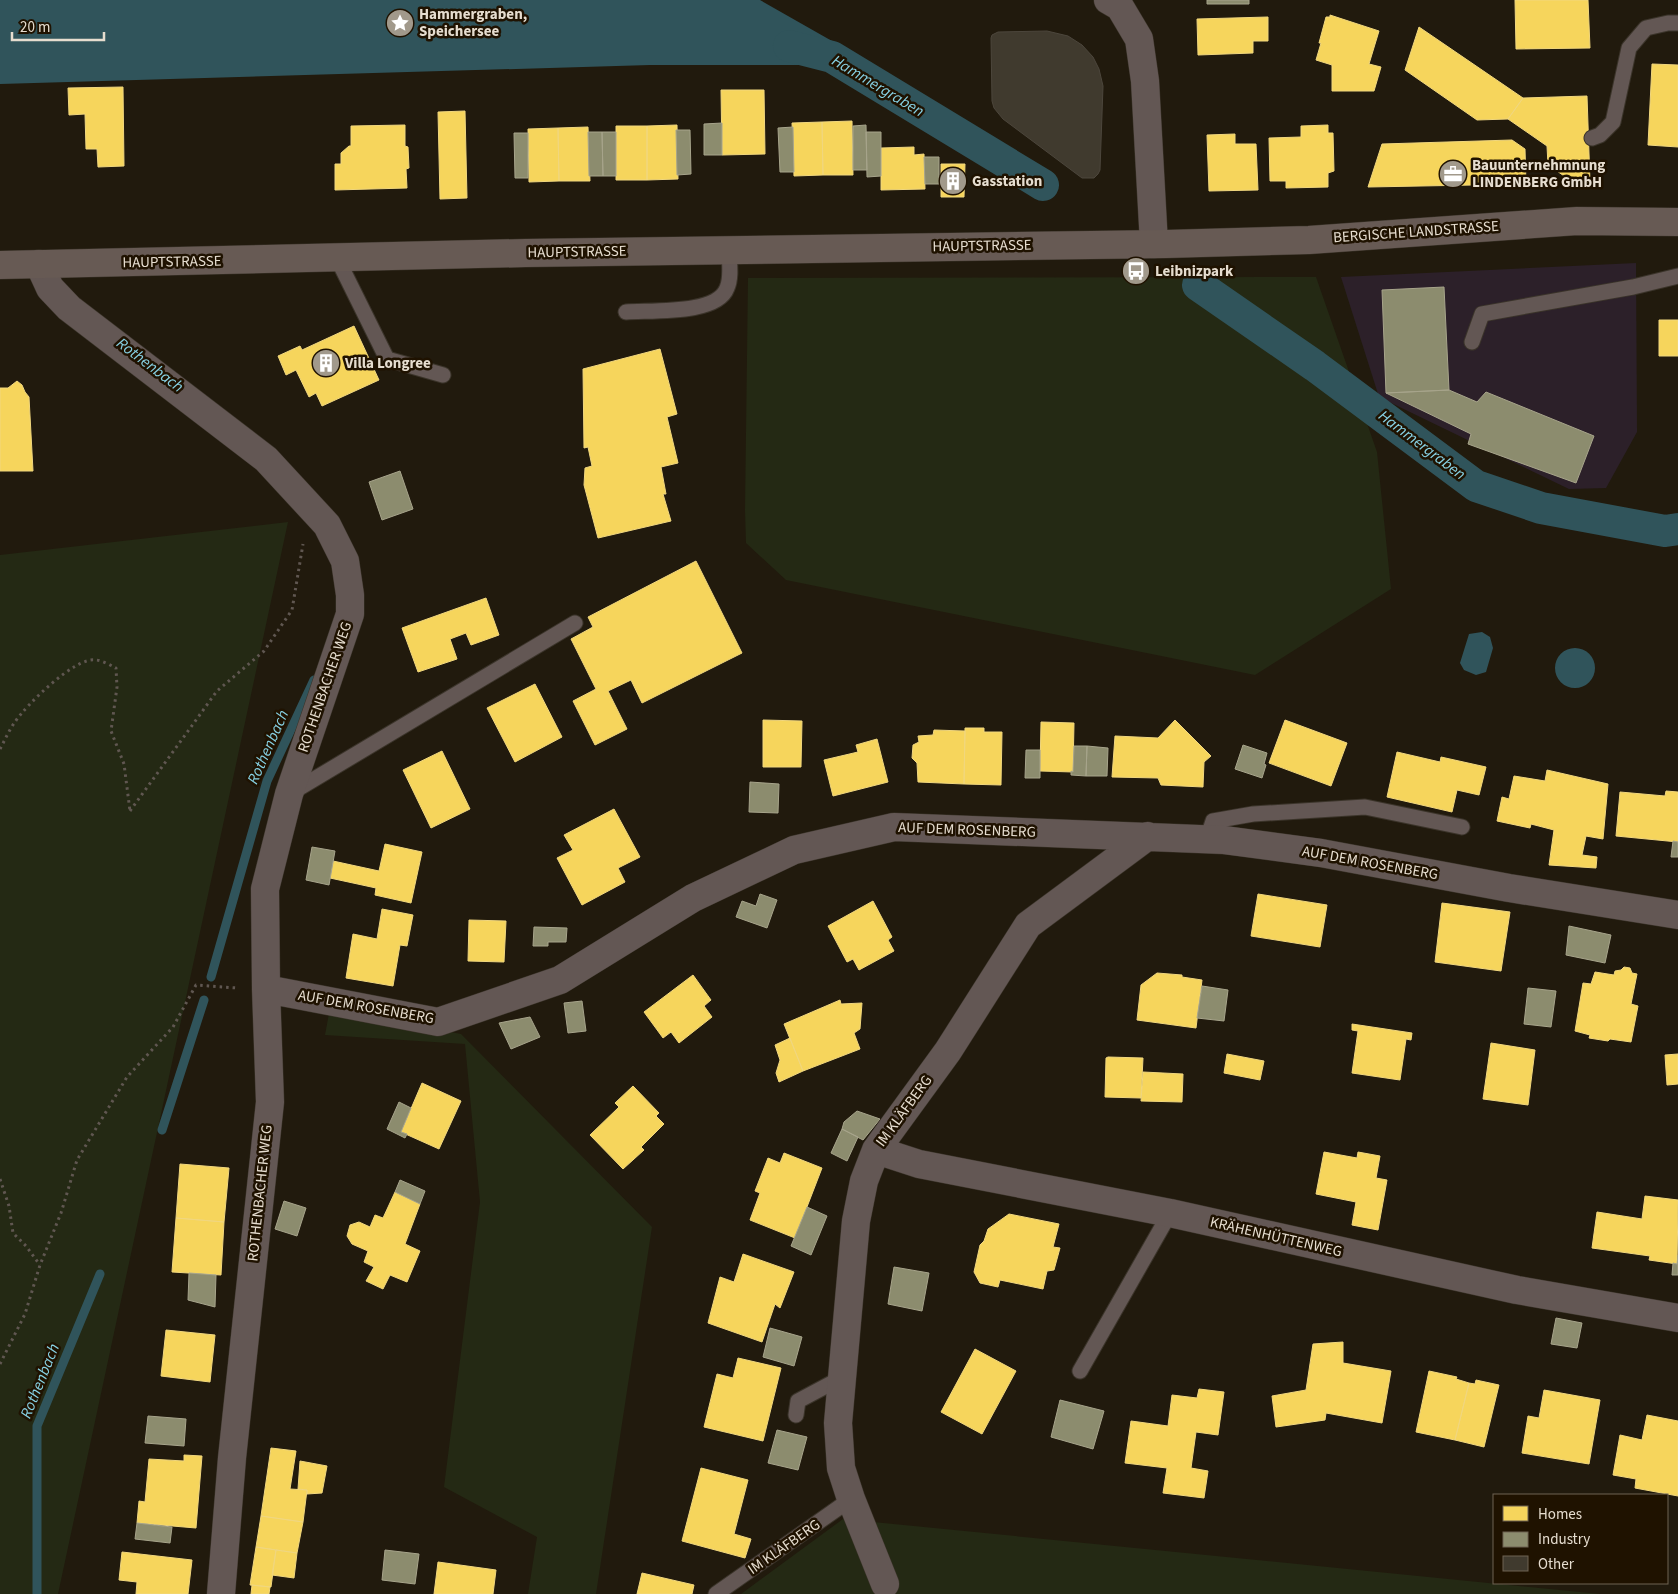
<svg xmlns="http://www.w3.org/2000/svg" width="1678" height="1594" font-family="'Source Sans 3',sans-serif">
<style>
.industrial{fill:#2c2029}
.green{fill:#242914}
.water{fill:#30545b}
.homes{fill:#f6d55c;stroke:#f1d77e}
.industry{fill:#8c8c6e;stroke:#a7a48b}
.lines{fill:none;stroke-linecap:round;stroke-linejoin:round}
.stream{stroke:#30545b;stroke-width:9}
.canal{stroke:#30545b;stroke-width:32}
.building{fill:#403a2e;stroke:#4c463c}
.service-casing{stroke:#3b342a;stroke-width:17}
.minor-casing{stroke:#3b342a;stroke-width:29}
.secondary-casing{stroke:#3b342a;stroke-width:29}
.path{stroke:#605751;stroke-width:3;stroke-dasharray:2.5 4;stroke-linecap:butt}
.service{stroke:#635754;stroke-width:15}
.minor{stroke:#635754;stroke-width:28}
.secondary{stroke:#675a54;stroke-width:28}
.labels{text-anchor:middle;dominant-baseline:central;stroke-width:5;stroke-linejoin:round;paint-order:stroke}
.poi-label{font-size:15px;font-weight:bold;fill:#e6ddcf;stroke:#1f1200;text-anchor:start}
.street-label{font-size:15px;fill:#e6ddcf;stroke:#1f1200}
.water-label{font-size:16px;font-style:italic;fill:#87d1e3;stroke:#1f1200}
</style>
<rect width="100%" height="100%" fill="#211a0d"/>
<!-- industrial -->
<path class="industrial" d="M 1636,263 L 1637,432 L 1606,488 L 1569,489 L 1379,397 L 1341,277 Z"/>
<!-- green -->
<path class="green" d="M 1316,277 L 1377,452 L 1391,589 L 1255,675 L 786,580 L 746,543 L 745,510 L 748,278 Z
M 288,522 L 58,1594 L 0,1594 L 0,555 Z
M 330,1008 L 461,1034 L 652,1227 L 596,1594 L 528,1594 L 537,1537 L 444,1487 L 480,1202 L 465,1044 L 325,1035 Z
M 843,1519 L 1600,1594 L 741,1594 Z"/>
<!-- water -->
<path class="water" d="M 0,0 L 760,0 L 839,45 L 825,65 L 650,65 L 0,84 Z
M 1482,632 L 1490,637 L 1493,648 L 1486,672 L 1476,675 L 1464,670 L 1460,663 L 1469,634 Z
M1555 668a20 20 0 1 1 40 0a20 20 0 1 1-40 0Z"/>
<!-- homes -->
<path class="homes" d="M 1515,0 L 1588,0 L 1590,48 L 1516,49 Z
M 1330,15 L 1379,31 L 1369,64 L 1381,67 L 1374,91 L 1332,91 L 1332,65 L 1316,60 L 1321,43 L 1319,43 L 1326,17 L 1330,17 Z
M 1268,17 L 1268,41 L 1253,41 L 1253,53 L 1198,55 L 1197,19 Z
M 1419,27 L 1523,98 L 1508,119 L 1477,120 L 1405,70 Z
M 1652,64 L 1678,65 L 1678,147 L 1648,145 Z
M 123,87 L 124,166 L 98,167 L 97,149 L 86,149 L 85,114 L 69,115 L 68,88 Z
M 721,90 L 764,90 L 765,154 L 722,155 Z
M 1587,96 L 1590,182 L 1573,182 L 1548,165 L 1547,146 L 1508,119 L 1523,98 Z
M 465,111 L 467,198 L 440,199 L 438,112 Z
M 852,121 L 853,175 L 823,175 L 822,122 Z
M 822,122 L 823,175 L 794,176 L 792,123 Z
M 405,125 L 405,146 L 408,147 L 409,168 L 406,169 L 407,188 L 335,190 L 335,164 L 341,164 L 341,153 L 349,146 L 351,146 L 351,126 Z
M 677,125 L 678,179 L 647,180 L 647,126 Z
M 1328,125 L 1328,133 L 1333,133 L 1334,171 L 1328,173 L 1328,187 L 1286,188 L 1286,181 L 1270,181 L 1269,138 L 1301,137 L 1301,126 Z
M 616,126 L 647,126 L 647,180 L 616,180 Z
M 588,127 L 590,181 L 559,181 L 558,128 Z
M 558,128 L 559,181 L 529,182 L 528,129 Z
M 1235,134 L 1235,144 L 1256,144 L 1258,190 L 1209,191 L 1207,135 Z
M 1512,140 L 1525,149 L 1526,184 L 1368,187 L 1382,144 Z
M 914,147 L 914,155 L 924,154 L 925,189 L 881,190 L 881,148 Z
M 941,164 L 965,164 L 964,197 L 941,197 Z
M 1659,320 L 1678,320 L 1678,356 L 1659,356 Z
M 354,326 L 379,380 L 322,406 L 316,393 L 309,397 L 296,370 L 286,375 L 278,356 L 300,346 L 302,350 Z
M 660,349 L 677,414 L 667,417 L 678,463 L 661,467 L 666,494 L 663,494 L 671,521 L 598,538 L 584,485 L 585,468 L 592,466 L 588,447 L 584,448 L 583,369 Z
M 17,381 L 22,385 L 25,392 L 29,397 L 33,471 L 0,471 L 0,388 L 8,388 Z
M 696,561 L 742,653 L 642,703 L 631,680 L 608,691 L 627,729 L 595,745 L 573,701 L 596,689 L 571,639 L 593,627 L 588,617 Z
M 486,598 L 499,635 L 471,645 L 466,633 L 450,639 L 457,659 L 418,672 L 402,628 Z
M 535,684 L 562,737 L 515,762 L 487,708 Z
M 763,720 L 802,721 L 801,767 L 763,767 Z
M 1175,720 L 1211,756 L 1204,762 L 1203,787 L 1161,785 L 1158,778 L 1112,777 L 1115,736 L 1158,738 Z
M 1285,720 L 1347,743 L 1331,786 L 1269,763 Z
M 1041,722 L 1074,723 L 1073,772 L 1040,771 Z
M 965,728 L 984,728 L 984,732 L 1002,732 L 1001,785 L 964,784 Z
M 934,730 L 965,731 L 964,784 L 918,782 L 917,763 L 912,758 L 913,745 L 919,742 L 918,736 L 933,735 Z
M 877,739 L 888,782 L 833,796 L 824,760 L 858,752 L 856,745 Z
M 442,751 L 470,809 L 431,828 L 403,770 Z
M 1397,752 L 1440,762 L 1441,757 L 1486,767 L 1479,795 L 1457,790 L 1452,812 L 1387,797 Z
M 1547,770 L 1608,784 L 1603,839 L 1586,836 L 1582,855 L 1597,857 L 1596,868 L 1549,865 L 1554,830 L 1531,824 L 1530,828 L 1497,821 L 1502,797 L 1509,799 L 1514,776 L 1545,781 Z
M 1666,791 L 1678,792 L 1678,842 L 1616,836 L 1620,792 L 1665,796 Z
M 614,809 L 640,857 L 618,868 L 625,882 L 582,905 L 557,858 L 573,850 L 564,835 Z
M 385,844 L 422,852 L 411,903 L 375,895 L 376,888 L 330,878 L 333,861 L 379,871 Z
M 1258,894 L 1327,905 L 1320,947 L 1251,936 Z
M 873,901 L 892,937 L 888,940 L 894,951 L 859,970 L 853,959 L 847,962 L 828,926 Z
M 1442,903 L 1510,912 L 1501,971 L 1435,962 Z
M 382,909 L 413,915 L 407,946 L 400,945 L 393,986 L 346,978 L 353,934 L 377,939 Z
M 469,920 L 506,921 L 504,962 L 468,961 Z
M 1624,967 L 1630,968 L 1632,973 L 1637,974 L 1631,1004 L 1638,1006 L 1631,1042 L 1610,1039 L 1608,1041 L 1589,1038 L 1590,1035 L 1575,1031 L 1583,983 L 1591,984 L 1595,972 L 1614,975 L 1615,971 L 1621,970 Z
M 1157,973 L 1182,975 L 1182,977 L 1202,980 L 1196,1028 L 1137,1020 L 1141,985 Z
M 693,975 L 711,1000 L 704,1006 L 712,1017 L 679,1043 L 671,1032 L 663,1038 L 644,1012 Z
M 840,1000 L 841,1004 L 862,1003 L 860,1029 L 854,1033 L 860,1049 L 803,1071 L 784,1024 Z
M 1352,1024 L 1412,1033 L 1411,1040 L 1406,1039 L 1400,1080 L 1352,1073 L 1358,1031 L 1352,1030 Z
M 790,1038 L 803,1071 L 779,1082 L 776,1073 L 780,1060 L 775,1045 Z
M 1491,1043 L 1535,1050 L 1528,1105 L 1483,1099 Z
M 1227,1054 L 1264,1061 L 1260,1080 L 1224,1073 Z
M 1678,1054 L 1678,1084 L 1667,1085 L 1665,1055 Z
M 1108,1057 L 1143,1058 L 1141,1098 L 1105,1097 L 1106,1058 Z
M 1143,1072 L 1183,1074 L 1182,1102 L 1141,1101 Z
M 422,1083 L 461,1101 L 439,1149 L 401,1132 Z
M 633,1086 L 659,1113 L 656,1116 L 664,1124 L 641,1147 L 644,1150 L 623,1169 L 590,1135 L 619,1107 L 615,1103 Z
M 1324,1152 L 1357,1158 L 1358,1152 L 1380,1156 L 1376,1178 L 1387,1180 L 1378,1230 L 1352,1225 L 1356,1202 L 1316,1194 Z
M 784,1153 L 822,1168 L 795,1238 L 750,1220 L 760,1193 L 755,1191 L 768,1158 L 780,1163 Z
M 180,1164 L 229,1168 L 224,1222 L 176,1218 Z
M 395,1192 L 420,1204 L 405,1244 L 420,1251 L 407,1282 L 390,1275 L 383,1289 L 366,1281 L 374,1267 L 364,1262 L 368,1251 L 352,1244 L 347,1236 L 350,1225 L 359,1222 L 370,1227 L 375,1215 L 383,1218 Z
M 1645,1196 L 1678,1200 L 1677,1264 L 1649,1260 L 1650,1256 L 1592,1248 L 1597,1212 L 1642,1219 Z
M 1009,1214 L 1059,1224 L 1053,1247 L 1060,1248 L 1054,1270 L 1047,1271 L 1043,1289 L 1000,1280 L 998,1287 L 980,1283 L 974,1272 L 980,1245 L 984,1241 L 988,1229 Z
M 176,1218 L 224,1222 L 221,1275 L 172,1272 Z
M 743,1254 L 794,1272 L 780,1308 L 775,1304 L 762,1342 L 708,1323 L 720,1277 L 734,1282 Z
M 166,1330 L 215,1335 L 210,1382 L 161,1376 Z
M 1343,1342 L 1343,1363 L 1391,1371 L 1382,1423 L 1326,1413 L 1325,1420 L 1276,1427 L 1272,1396 L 1306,1390 L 1313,1344 Z
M 975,1349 L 1016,1371 L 982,1434 L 941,1412 Z
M 738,1358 L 781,1368 L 763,1441 L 704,1427 L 717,1374 L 733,1378 Z
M 1429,1371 L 1457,1377 L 1456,1379 L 1469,1383 L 1455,1440 L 1416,1432 Z
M 1476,1380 L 1499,1385 L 1484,1447 L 1455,1440 L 1469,1383 L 1475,1384 Z
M 1199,1389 L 1224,1392 L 1218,1435 L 1196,1432 L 1191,1468 L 1208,1471 L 1204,1498 L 1163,1493 L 1167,1468 L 1125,1463 L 1131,1421 L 1168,1426 L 1172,1395 L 1197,1398 Z
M 1544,1390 L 1600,1400 L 1589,1464 L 1522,1453 L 1528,1416 L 1539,1418 Z
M 1647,1415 L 1678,1421 L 1678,1496 L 1635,1488 L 1636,1479 L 1613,1475 L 1620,1435 L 1642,1440 Z
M 271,1448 L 296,1451 L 290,1489 L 307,1490 L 303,1522 L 261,1516 Z
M 184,1455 L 202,1456 L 196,1528 L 137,1523 L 139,1501 L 145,1502 L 149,1459 L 184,1461 Z
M 300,1461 L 327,1466 L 322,1493 L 307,1494 L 307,1490 L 298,1489 Z
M 701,1468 L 748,1480 L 734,1534 L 751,1539 L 745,1558 L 682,1541 Z
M 261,1516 L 303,1522 L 297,1553 L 256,1547 Z
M 256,1547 L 276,1550 L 271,1587 L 250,1585 Z
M 276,1550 L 297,1553 L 294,1578 L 272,1575 Z
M 122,1552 L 192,1560 L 188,1594 L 136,1594 L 137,1582 L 119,1580 Z
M 438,1562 L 496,1570 L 493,1594 L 434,1594 Z
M 642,1573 L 694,1585 L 692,1594 L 637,1594 Z
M 252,1585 L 270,1587 L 269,1594 L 251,1594 Z"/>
<!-- industry -->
<path class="industry" d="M 1207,0 L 1249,0 L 1249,4 L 1207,4 Z
M 722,123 L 722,155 L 704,155 L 704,124 Z
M 866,125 L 867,170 L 853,170 L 853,126 Z
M 793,127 L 794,172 L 780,172 L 778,128 Z
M 676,130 L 690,130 L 691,174 L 677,175 Z
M 588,132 L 602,132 L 603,176 L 589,176 Z
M 602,132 L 616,132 L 616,176 L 603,176 Z
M 866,132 L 881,132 L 881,176 L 867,177 Z
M 514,133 L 528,133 L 528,178 L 515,178 Z
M 924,157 L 939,157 L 939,184 L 925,184 Z
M 1444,287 L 1449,390 L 1386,393 L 1382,290 Z
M 1449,390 L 1477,402 L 1486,392 L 1594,436 L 1576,483 L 1468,444 L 1471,434 L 1386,393 Z
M 400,471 L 413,509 L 382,520 L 369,482 Z
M 1243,745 L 1267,753 L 1264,764 L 1266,765 L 1262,778 L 1235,769 Z
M 1074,746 L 1087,746 L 1086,776 L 1071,775 L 1071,771 L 1073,772 Z
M 1087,746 L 1108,748 L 1107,776 L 1086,776 Z
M 1026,750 L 1040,750 L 1040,778 L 1025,778 Z
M 750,782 L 779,784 L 778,813 L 749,812 Z
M 1673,841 L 1678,842 L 1678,857 L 1671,857 Z
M 312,847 L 335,851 L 329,885 L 306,880 Z
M 760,894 L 777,900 L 767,928 L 736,917 L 742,901 L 756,906 Z
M 1569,926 L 1611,935 L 1605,963 L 1566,955 Z
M 534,927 L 567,928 L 566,942 L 548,942 L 548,946 L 533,946 Z
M 1202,986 L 1228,990 L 1224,1021 L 1197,1018 Z
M 1528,988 L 1556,991 L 1551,1027 L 1524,1024 Z
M 582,1001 L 586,1031 L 568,1033 L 564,1003 Z
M 530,1017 L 540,1037 L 511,1049 L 499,1023 Z
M 399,1102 L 411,1108 L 401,1132 L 407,1134 L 405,1138 L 387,1129 Z
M 857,1111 L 880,1119 L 863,1140 L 842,1129 L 844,1122 Z
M 842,1129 L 858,1137 L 847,1161 L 831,1153 Z
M 400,1180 L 425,1191 L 420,1204 L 395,1192 Z
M 284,1201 L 306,1208 L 297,1236 L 275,1229 Z
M 807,1207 L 827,1216 L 811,1255 L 791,1246 Z
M 1678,1255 L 1678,1275 L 1672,1275 L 1673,1263 L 1677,1264 Z
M 894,1267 L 929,1273 L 922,1311 L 888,1304 Z
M 189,1273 L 216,1275 L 215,1307 L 188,1300 Z
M 1556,1318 L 1582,1323 L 1577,1348 L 1551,1344 Z
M 770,1328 L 802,1337 L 794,1366 L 763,1357 Z
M 1060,1400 L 1104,1411 L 1093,1449 L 1051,1437 Z
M 148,1416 L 186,1419 L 184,1446 L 145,1443 Z
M 777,1430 L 807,1437 L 798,1470 L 768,1463 Z
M 137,1523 L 172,1527 L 170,1543 L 135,1539 Z
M 385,1550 L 419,1554 L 415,1584 L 382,1580 Z"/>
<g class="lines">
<!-- stream -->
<path class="stream" d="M 211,977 L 267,781 L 314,680
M 162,1130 L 204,1000
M 37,1594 L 37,1426 L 100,1274"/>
<!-- canal -->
<path class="canal" d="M 789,46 L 832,57 L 1043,185
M 1198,285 L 1315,366 L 1476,486 L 1541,508 L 1665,531 L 1678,529"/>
</g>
<!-- building -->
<path class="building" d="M 1047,31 L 1068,36 L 1082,45 L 1093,57 L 1099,69 L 1103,86 L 1100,170 L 1098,174 L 1094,178 L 1082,178 L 1003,119 L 994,108 L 992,101 L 991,38 L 992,35 L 998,32 Z"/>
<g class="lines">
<defs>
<path id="service" d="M 1592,138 L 1600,135 L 1613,122 L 1629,48 L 1646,28 L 1668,23 L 1678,23
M 337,258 L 387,359 L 443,375
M 626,312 C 651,310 717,315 727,288 C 732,277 729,261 729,250
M 1472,342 L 1482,314 L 1633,287 L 1678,276
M 291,793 L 575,623
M 1207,839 L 1213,821 L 1253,814 L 1365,807 L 1462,827
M 1080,1371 L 1170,1213
M 796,1415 L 798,1401 L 843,1377
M 716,1594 L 851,1499"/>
<path id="minor" d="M 1108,0 L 1120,7 L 1139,39 L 1145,81 L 1154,244
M 39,264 L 50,288 L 69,308 L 266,459 L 327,525 L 345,561 L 350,595 L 350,614 L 289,794 L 265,889 L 266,989 L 270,1102 L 232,1458 L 221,1594
M 266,989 L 438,1022 L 560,980 L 693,898 L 794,850 L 894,827 L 1224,840 L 1321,853 L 1509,888 L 1678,915
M 876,1150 L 919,1164 L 1170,1213 L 1517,1290 L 1678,1318
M 885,1584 L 851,1499 L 841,1468 L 838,1423 L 856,1221 L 864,1181 L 876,1150 L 948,1051 L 1028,925 L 1148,836"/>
<path id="secondary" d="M 0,265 L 526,253 L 1166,244 L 1309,240 L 1577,221 L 1678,222"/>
</defs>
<!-- service casing -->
<use href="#service" class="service-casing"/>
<!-- minor casing -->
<use href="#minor" class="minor-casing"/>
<!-- secondary casing -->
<use href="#secondary" class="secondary-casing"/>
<!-- path -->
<path class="path" d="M 0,749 C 5,740 9,730 15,722 C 26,705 75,657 95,660 C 102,660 110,665 116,668 L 117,687 L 111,731 L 124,764 L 130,811
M 130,811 L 217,691 L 264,651 L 292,610 L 303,544
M 0,1179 L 9,1206 L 13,1233 L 26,1246 L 40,1265
M 0,1364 L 25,1314 L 40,1265 L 61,1213 L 77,1160 L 127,1077 L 173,1027 L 196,985 L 237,988"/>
<!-- service -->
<use href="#service" class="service"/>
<!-- minor -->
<use href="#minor" class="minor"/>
<!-- secondary -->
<use href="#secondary" class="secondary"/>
</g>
<!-- icons -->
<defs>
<symbol id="sight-disc" viewBox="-11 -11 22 22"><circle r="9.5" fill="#a1998b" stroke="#1f1200"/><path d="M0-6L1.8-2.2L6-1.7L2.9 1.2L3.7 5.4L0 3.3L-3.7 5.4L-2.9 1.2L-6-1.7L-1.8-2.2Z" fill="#fff"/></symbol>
<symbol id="office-disc" viewBox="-11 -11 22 22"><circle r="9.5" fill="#a1998b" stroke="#1f1200"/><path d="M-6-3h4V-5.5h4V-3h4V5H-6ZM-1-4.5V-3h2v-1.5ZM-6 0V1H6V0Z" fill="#fff"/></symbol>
<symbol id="building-disc" viewBox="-11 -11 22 22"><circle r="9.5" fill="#a1998b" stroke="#1f1200"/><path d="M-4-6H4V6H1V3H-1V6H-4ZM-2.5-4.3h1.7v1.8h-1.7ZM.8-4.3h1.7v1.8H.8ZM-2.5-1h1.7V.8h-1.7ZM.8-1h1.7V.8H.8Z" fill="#fff"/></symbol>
<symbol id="bus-disc" viewBox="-11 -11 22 22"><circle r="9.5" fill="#a1998b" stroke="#1f1200"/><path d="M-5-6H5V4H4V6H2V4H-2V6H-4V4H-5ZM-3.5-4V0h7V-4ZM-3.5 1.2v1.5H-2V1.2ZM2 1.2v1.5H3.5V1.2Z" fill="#fff"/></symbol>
</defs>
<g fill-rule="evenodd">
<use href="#sight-disc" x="384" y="7" width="32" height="32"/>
<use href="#office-disc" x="1437" y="158" width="32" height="32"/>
<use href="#building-disc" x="937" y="165" width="32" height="32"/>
<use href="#bus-disc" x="1120" y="255" width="32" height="32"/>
<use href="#building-disc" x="310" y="347" width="32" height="32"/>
</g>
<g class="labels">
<!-- poi labels -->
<g class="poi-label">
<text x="419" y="14">Hammergraben,<tspan x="419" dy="17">Speichersee</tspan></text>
<text x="1472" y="165">Bauunternehmnung<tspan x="1472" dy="17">LINDENBERG GmbH</tspan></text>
<text x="972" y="181">Gasstation</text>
<text x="1155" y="271">Leibnizpark</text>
<text x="345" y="363">Villa Longree</text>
</g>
<!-- street labels -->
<g class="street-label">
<text transform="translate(1416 232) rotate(-4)">BERGISCHE LANDSTRASSE</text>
<text transform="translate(982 246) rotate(-1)">HAUPTSTRASSE</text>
<text transform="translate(577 252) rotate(-1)">HAUPTSTRASSE</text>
<text transform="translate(172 262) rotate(-1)">HAUPTSTRASSE</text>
<text transform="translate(325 687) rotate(-71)">ROTHENBACHER WEG</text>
<text transform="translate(967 830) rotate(2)">AUF DEM ROSENBERG</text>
<text transform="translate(1370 863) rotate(10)">AUF DEM ROSENBERG</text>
<text transform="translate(366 1007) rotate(10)">AUF DEM ROSENBERG</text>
<text transform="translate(904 1111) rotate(-54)">IM KLÄFBERG</text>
<text transform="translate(260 1193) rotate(-84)">ROTHENBACHER WEG</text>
<text transform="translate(1276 1237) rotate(13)">KRÄHENHÜTTENWEG</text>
<text transform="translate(784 1547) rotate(-35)">IM KLÄFBERG</text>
</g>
<!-- water labels -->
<g class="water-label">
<text transform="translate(878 86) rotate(31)">Hammergraben</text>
<text transform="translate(150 365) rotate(37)">Rothenbach</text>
<text transform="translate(1422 445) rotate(37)">Hammergraben</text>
<text transform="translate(268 747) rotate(-66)">Rothenbach</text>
<text transform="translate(40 1381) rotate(-68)">Rothenbach</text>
</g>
</g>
<!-- legend -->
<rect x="1493" y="1494" width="175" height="90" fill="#1f1200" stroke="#6f6353"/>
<rect x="1503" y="1506" width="25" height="15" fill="#f6d55c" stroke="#6f6353"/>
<text x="1538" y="1519" font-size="15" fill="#e6ddcf">Homes</text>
<rect x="1503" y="1532" width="25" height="15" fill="#8c8c6e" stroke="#6f6353"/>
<text x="1538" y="1544" font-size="15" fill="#e6ddcf">Industry</text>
<rect x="1503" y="1556" width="25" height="15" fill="#403a2e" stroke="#6f6353"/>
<text x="1538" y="1569" font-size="15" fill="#e6ddcf">Other</text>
<!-- scale -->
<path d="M12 32v8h92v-8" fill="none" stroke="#e6ddcf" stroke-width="2.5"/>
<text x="20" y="32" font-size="15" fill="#e6ddcf" stroke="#1f1200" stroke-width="4" paint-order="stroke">20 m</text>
</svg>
